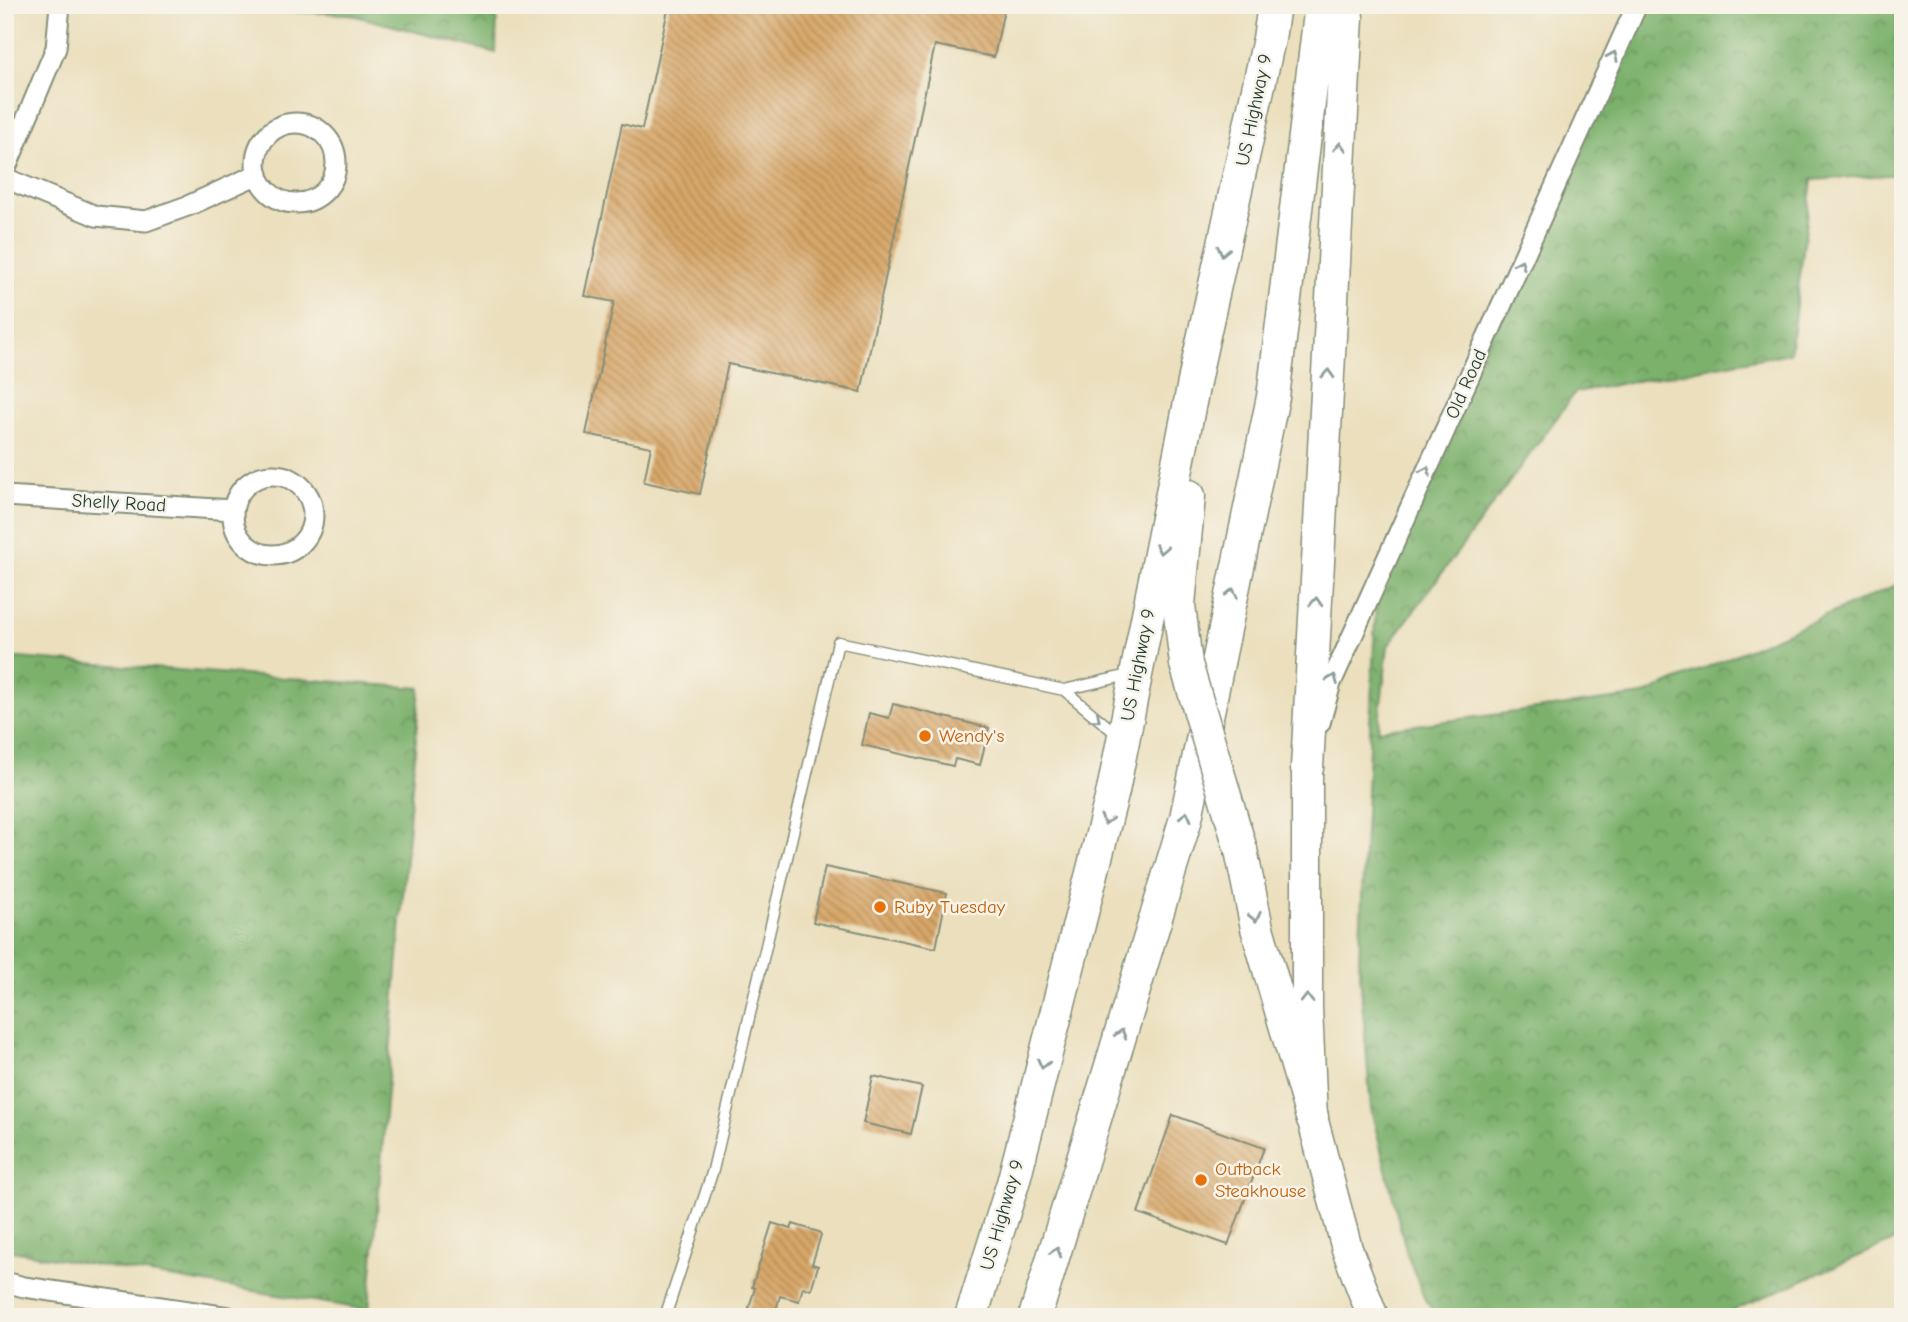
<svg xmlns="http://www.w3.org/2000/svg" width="1908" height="1322" font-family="'Comic Neue',sans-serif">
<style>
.forest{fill:url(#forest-crowns);stroke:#4e7750;stroke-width:2}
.building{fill:url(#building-back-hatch)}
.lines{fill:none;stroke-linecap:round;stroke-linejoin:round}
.service-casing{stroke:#858e78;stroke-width:13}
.minor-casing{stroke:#858e78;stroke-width:23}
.primary-casing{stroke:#858e78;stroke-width:33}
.trunk-casing{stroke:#858e78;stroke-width:35}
.service{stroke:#fff;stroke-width:10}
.minor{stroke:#fff;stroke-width:19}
.primary{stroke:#fff;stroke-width:30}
.trunk{stroke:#fff;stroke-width:32}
.trunk-bridge-casing{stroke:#858e78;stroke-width:35;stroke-linecap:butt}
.trunk-bridge{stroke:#fff;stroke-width:32}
.oneway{stroke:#8f9e9a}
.food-dot{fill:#e8710a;stroke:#f7f3e8;stroke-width:2.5}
.labels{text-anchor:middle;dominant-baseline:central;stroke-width:5;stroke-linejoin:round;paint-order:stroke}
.street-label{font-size:19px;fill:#1f3d34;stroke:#f7f3e8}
.food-label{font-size:19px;fill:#c56008;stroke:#f7f3e8;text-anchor:start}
</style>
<defs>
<pattern id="forest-crowns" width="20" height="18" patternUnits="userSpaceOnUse" patternTransform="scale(1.75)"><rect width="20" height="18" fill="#7cb16c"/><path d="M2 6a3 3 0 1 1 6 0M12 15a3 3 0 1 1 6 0" fill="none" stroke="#65915a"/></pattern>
<pattern id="building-back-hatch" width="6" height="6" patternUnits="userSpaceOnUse" patternTransform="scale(1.75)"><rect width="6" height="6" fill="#d8a769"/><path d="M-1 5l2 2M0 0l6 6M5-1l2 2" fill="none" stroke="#af8957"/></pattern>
</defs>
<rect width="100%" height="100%" fill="#f7f3e8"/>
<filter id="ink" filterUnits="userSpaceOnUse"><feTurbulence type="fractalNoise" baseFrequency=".0143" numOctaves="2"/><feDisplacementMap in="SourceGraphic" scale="14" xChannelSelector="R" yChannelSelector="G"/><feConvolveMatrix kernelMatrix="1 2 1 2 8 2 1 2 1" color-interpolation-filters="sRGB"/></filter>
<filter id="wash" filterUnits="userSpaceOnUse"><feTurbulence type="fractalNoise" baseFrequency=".00686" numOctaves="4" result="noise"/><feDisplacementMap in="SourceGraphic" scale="28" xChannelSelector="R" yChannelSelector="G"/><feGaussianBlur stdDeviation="1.57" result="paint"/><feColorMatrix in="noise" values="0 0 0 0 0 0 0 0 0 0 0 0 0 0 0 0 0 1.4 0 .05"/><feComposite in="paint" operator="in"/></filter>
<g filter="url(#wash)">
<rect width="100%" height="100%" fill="#ebdfbd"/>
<!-- forest -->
<path class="forest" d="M 206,5 L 497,5 L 496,53 L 348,14 L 205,8 Z
M 1644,5 L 1903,5 L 1903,174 L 1812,180 L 1790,353 L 1576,392 L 1388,646 L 1378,730 L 1643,695 L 1903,582 L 1903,1237 L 1718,1317 L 1613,1317 L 1611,1311 L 1598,1317 L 1438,1317 L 1425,1300 L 1407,1254 L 1371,1109 L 1359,961 L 1377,578 Z
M 5,657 L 420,688 L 369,1310 L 5,1250 Z"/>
<g id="blocks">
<!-- building -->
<path class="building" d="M 669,5 L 1005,5 L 994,57 L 935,45 L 861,392 L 728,364 L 700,494 L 644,482 L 651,447 L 586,434 L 614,302 L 585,296 L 622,124 L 642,129 Z
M 893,704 L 989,728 L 980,765 L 955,759 L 953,766 L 862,745 L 869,713 L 889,718 Z
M 825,867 L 947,893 L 936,948 L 813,922 Z
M 873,1076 L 922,1087 L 911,1134 L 863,1123 Z
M 1173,1115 L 1264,1148 L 1228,1245 L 1138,1213 Z
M 772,1223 L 791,1229 L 793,1224 L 819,1232 L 821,1235 L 812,1264 L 818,1266 L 811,1290 L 803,1287 L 799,1301 L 780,1296 L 774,1317 L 746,1317 L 755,1288 L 752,1287 Z"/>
</g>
</g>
<g filter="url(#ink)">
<use href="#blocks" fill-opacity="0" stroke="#858e78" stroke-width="2"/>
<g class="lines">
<defs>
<path id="service" d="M 1119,736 L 1064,690 L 1133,674
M 123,1317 L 126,1302
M 665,1317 L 713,1170 L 838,642 L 1064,690"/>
<path id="minor" d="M256 163a40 40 0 1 1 80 0a40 40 0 1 1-80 0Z
M 5,170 L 56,48 L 60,5
M 5,178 L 96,216 L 146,221 L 190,205 L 258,174
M233 515a40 40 0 1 1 80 0a40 40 0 1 1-80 0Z
M 5,496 L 233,510
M 1320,723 L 1331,683 L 1637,5
M 5,1282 L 24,1287 L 229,1317"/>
<path id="primary" d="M 1307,768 L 1307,1008 L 1312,1117 L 1347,1249 L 1373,1317"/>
<path id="trunk" d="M 1186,664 L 1179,605 L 1189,496
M 1307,768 L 1347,18 L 1346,5
M 1241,850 L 1257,928 L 1312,1117
M 971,1317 L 1013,1183 L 1113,791 L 1198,362 L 1269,39 L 1274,5
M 1035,1317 L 1186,818 L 1273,397 L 1321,5"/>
</defs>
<!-- service casing -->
<use href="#service" class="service-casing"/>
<!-- minor casing -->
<use href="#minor" class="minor-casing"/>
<!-- primary casing -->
<use href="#primary" class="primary-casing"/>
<!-- trunk casing -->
<use href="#trunk" class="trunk-casing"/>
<!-- service -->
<use href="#service" class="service"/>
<!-- minor -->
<use href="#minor" class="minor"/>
<!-- primary -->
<use href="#primary" class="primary"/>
<!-- trunk -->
<use href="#trunk" class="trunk"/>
<defs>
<path id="trunk-bridge" d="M 1186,664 L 1241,850"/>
</defs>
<!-- trunk-bridge casing -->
<use href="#trunk-bridge" class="trunk-bridge-casing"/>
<!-- trunk-bridge -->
<use href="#trunk-bridge" class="trunk-bridge"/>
</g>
<!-- one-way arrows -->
<defs><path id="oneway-chevron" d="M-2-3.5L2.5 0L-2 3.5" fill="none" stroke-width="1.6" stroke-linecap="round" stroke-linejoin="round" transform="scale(1.75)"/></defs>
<g class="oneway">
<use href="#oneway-chevron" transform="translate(1613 56) rotate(-66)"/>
<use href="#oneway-chevron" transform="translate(1340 147) rotate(-87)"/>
<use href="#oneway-chevron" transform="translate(1223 251) rotate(102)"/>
<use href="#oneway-chevron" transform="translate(1520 264) rotate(-66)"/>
<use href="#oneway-chevron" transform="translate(1328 374) rotate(-87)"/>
<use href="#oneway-chevron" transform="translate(1426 471) rotate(-66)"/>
<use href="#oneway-chevron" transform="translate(1161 549) rotate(101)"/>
<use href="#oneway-chevron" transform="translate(1232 593) rotate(-78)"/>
<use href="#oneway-chevron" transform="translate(1316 602) rotate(-87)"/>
<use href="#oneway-chevron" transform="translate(1333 679) rotate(-68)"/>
<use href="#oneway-chevron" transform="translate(1096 718) rotate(40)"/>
<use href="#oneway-chevron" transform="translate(1186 816) rotate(-76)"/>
<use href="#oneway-chevron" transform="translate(1106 820) rotate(104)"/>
<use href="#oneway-chevron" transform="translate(1255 917) rotate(78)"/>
<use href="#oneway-chevron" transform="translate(1307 999) rotate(-90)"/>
<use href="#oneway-chevron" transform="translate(1121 1034) rotate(-73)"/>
<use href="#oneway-chevron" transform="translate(1043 1064) rotate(104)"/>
<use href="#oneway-chevron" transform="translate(1056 1252) rotate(-73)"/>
</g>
</g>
<!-- markers -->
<g class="food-dot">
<circle cx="925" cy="736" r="7"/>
<circle cx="880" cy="907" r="7"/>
<circle cx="1201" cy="1180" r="7"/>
</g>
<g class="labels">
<!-- street labels -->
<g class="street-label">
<text transform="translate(1254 110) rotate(-78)">US Highway 9</text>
<text transform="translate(1466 384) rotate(-66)">Old Road</text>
<text transform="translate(119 503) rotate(3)">Shelly Road</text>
<text transform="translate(1138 665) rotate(-79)">US Highway 9</text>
<text transform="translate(1002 1215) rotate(-74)">US Highway 9</text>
</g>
<!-- food labels -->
<g class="food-label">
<text x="939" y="736">Wendy's</text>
<text x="894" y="907">Ruby Tuesday</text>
<text x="1215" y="1169">Outback<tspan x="1215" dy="22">Steakhouse</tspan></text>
</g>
</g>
<!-- margin -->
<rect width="1908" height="1322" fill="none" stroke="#f7f3e8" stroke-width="28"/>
</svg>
